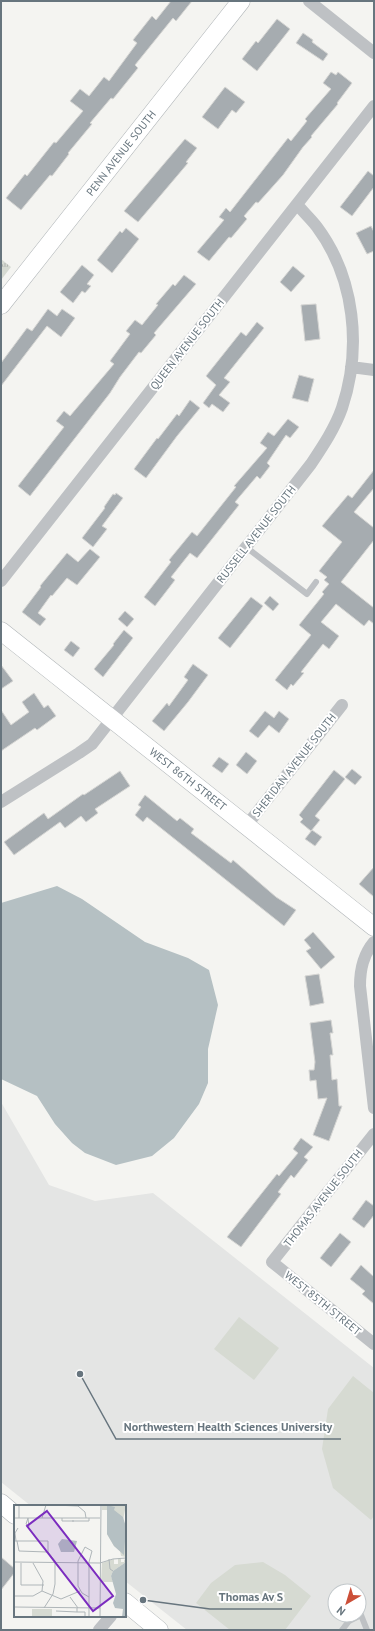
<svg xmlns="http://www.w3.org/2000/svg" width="375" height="1631" font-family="'PT Sans',sans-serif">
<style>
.built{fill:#e4e5e4;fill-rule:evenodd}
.grass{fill:#d6dad2}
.park{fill:url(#park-tufts)}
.water{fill:#b5c0c3}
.building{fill:#a6acb0;stroke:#d5d5d3}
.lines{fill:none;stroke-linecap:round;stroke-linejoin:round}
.secondary-casing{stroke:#b0b5b8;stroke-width:19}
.lane{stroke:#bec1c4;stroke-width:6}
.street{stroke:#bec1c4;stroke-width:12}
.secondary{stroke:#fff;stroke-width:18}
.labels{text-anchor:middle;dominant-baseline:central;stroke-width:4;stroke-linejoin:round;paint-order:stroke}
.street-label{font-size:11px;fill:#67757e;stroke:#fff}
.inset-road{fill:none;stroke:#afb6b9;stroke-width:1}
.view{fill:#7b2cbf;fill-opacity:0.15;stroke:#7b2cbf;stroke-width:2}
.inset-edge{fill:none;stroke:#67757e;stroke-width:2}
.leader{fill:none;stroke:#67757e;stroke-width:1.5}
.callout-dot{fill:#67757e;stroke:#fff;stroke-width:1.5}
.callout-label{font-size:12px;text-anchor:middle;font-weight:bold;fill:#67757e;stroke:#fff;stroke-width:4;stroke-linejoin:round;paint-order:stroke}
</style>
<defs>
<pattern id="park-tufts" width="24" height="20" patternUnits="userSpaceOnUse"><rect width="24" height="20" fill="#d6dad2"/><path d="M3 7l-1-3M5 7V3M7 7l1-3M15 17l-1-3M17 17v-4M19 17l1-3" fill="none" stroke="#b1b5b0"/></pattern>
</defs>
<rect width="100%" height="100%" fill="#f4f4f1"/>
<!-- built -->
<path class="built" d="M 1,1102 L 49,1185 L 95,1201 L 153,1193 L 374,1368 L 374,1630 L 187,1630 L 125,1581 L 125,1506 L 31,1506 L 1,1482 ZM 335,1591 L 359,1591 L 359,1615 L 335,1615 Z"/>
<!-- grass -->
<path class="grass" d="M 239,1317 L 279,1348 L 254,1380 L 214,1349 Z
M 353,1376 L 374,1393 L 374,1516 L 371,1520 L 333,1488 L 322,1449 L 328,1409 Z
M 263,1562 L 285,1575 L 311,1596 L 285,1630 L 230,1630 L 196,1603 L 211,1583 L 235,1565 Z"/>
<!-- park -->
<path class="park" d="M 1,259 L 11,267 L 1,280 Z"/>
<!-- water -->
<path class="water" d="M 57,886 L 82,899 L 145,942 L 188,958 L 209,970 L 218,1005 L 208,1049 L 208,1083 L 199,1104 L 174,1138 L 152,1156 L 116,1165 L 85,1153 L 72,1143 L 55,1124 L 37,1096 L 1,1079 L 1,903 Z"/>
<!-- building -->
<path class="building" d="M 171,1 L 192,1 L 176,21 L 173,18 L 135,65 L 138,68 L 113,99 L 111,98 L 90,123 L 92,124 L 68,153 L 69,154 L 52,176 L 50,175 L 21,210 L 6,198 L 25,174 L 27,176 L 54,142 L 56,143 L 83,111 L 70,101 L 80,89 L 89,96 L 104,77 L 109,81 L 137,43 L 133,40 L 152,16 L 156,20 Z
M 277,19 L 290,29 L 257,71 L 242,59 L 256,41 L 258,43 Z
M 303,33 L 313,40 L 312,42 L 328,54 L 323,61 L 296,43 Z
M 331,72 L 336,75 L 338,72 L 352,83 L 337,103 L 338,104 L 311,136 L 312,137 L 303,147 L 283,175 L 258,203 L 256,202 L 244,216 L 247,219 L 231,238 L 229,237 L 209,261 L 197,252 L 224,220 L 219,217 L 226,208 L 230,212 L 288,138 L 291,141 L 307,121 L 305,119 L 331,89 L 323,83 Z
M 225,87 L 245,102 L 236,113 L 232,110 L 218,129 L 202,117 Z
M 185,139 L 197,148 L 186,162 L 188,163 L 138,222 L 124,211 Z
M 368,171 L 374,176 L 374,187 L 352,216 L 340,207 Z
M 371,226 L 374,232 L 374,251 L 367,254 L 356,233 Z
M 126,228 L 139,239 L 112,273 L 97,260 L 120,231 L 122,233 Z
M 82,265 L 94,275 L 87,284 L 91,286 L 85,293 L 82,291 L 73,303 L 60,292 Z
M 293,266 L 305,276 L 291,292 L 280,282 Z
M 184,275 L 196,284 L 154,333 L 156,335 L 141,353 L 139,352 L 120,377 L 110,393 L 30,496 L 18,486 L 64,427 L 56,421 L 64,411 L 70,416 L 114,364 L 110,361 L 130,334 L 126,331 L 135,320 L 142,325 L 158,305 L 156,304 L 173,284 L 175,286 Z
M 316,304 L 320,339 L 305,341 L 301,305 Z
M 48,309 L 57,316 L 62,309 L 75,318 L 61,337 L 47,326 L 1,386 L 1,363 L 27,328 L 32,331 Z
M 257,322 L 264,328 L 224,378 L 230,382 L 219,395 L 230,403 L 223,412 L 212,404 L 209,408 L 203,403 L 216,385 L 206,376 L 241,332 L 246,336 Z
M 299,375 L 314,379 L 308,402 L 292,398 Z
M 190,400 L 200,408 L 177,436 L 146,478 L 134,469 L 157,438 L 158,439 L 177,414 L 179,416 Z
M 288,419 L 299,427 L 290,438 L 286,435 L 267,463 L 270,466 L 260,479 L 257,476 L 235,502 L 239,505 L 197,558 L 190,553 L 171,577 L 175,580 L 155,606 L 144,597 L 171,562 L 169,560 L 192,532 L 197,536 L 236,487 L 234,486 L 267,448 L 260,443 L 268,432 L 274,436 Z
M 374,470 L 374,488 L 354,512 L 374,528 L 374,540 L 341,582 L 374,608 L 374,624 L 369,620 L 364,626 L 336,604 L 321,622 L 339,636 L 329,649 L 323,644 L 301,672 L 304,673 L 293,686 L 291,684 L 287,690 L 275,680 L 311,635 L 299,625 L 324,594 L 322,592 L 329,584 L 324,580 L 327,577 L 319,571 L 342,542 L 322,526 L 348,495 L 352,498 Z
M 116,493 L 123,498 L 102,526 L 107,529 L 93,547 L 82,538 L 105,508 L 104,507 L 113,494 L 115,495 Z
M 90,549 L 100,557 L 77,585 L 67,578 L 52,596 L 51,595 L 38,613 L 46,619 L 40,626 L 22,612 L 41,587 L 40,586 L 67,553 L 78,562 Z
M 270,596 L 279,604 L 273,611 L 264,603 Z
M 251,597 L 263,606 L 230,648 L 218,638 Z
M 125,611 L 134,619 L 127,627 L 118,619 Z
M 124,630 L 133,638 L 103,677 L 94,669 L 114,645 L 113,644 Z
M 71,641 L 80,648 L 73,657 L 64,650 Z
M 193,664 L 208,675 L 188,702 L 164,731 L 152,721 L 167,703 L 169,706 L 188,680 L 184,677 Z
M 1,665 L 13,681 L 1,689 Z
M 34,693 L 44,708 L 48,705 L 56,716 L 37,730 L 35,728 L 1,751 L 1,710 L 11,725 L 29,712 L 22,702 Z
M 265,711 L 274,718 L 279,711 L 289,719 L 279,733 L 269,725 L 258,738 L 249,731 Z
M 246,752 L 257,761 L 247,774 L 236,765 Z
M 219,757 L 229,764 L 222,773 L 212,766 Z
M 352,769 L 362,777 L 355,785 L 345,777 Z
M 334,770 L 345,779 L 315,816 L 320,820 L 311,831 L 300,822 L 303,819 L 299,815 Z
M 120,771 L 130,786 L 95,809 L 98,813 L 86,822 L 81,816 L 65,828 L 60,822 L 14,855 L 4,842 L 44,813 L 48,819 L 83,794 L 84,795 Z
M 145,795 L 177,821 L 180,818 L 194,829 L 191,833 L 231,863 L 233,860 L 276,897 L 296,910 L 284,926 L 147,817 L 143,822 L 135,815 L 141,807 L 138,805 Z
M 312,830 L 322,837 L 315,846 L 305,839 Z
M 374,867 L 374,897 L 359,884 Z
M 313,932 L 335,957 L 321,969 L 306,951 L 311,948 L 304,940 Z
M 319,974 L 324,1003 L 310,1006 L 305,976 Z
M 331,1020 L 333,1033 L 330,1033 L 333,1055 L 330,1055 L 332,1080 L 337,1079 L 339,1106 L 342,1106 L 329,1141 L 313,1135 L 327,1098 L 318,1099 L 316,1080 L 310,1081 L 309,1070 L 314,1070 L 315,1062 L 310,1023 Z
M 301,1138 L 313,1147 L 304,1157 L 308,1160 L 294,1178 L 291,1175 L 278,1192 L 281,1194 L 241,1247 L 227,1237 L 277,1174 L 279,1176 L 298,1153 L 293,1149 Z
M 366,1200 L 374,1206 L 374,1215 L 364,1228 L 352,1219 Z
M 340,1233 L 351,1242 L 331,1267 L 320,1258 Z
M 361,1265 L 374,1277 L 374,1304 L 362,1294 L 365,1291 L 350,1279 Z
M 1,1557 L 15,1569 L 15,1572 L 1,1590 Z"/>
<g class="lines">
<defs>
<path id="secondary" d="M 1,305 L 241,1
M 1,631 L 374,927
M 1,1503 L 15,1515
M 125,1602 L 159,1630"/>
</defs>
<!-- secondary casing -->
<use href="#secondary" class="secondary-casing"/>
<!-- lane -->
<path class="lane" d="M 246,547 L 307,594 L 316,582
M 342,1630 L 349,1621 L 361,1615 L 367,1630"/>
<!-- street -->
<path class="street" d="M 309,1 L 374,53
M 351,367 L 374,370
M 1,581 L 374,106
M 1,802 L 79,753 L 92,744 L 311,464 C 323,446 335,428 342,408 C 362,348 355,278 317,227 C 311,219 303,212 297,204
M 247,825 L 342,705
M 374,942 C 363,955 360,969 360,986 L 374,1108
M 374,1134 L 272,1262 L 374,1344
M 99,1630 L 111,1616"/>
<!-- secondary -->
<use href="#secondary" class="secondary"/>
</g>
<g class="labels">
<!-- street labels -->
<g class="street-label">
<text transform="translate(121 153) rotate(-52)">PENN AVENUE SOUTH</text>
<text transform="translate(187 344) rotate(-52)">QUEEN AVENUE SOUTH</text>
<text transform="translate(256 534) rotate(-52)">RUSSELL AVENUE SOUTH</text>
<text transform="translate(294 765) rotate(-52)">SHERIDAN AVENUE SOUTH</text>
<text transform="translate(188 779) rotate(38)">WEST 86TH STREET</text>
<text transform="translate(323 1198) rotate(-52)">THOMAS AVENUE SOUTH</text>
<text transform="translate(323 1303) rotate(39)">WEST 85TH STREET</text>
</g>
</g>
<!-- overview -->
<g transform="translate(14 1505)">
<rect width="112" height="112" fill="#f4f4f1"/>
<path d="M 88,0 L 112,0 L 109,15 L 112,22 L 112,52 L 107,51 L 106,46 L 100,41 L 93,29 L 93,5 L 88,5 ZM 107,53 L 107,57 L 110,57 L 110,54 L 112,57 L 99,66 L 97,71 L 99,77 L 87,77 L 88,58 L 100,54 L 100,59 L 104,59 L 104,54 ZM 18,104 L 38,104 L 38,112 L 18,112 Z" fill="#d6dad2"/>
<path d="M 93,0 L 101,2 L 100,5 L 109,12 L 112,22 L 110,50 L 100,41 L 93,29 ZM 48,34 L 63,36 L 60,47 L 47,47 L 44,39 ZM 112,57 L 112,112 L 108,112 L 109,104 L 101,103 L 99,98 L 102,89 L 97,71 L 99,66 Z" fill="#b5c0c3"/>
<path class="inset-road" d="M 5,0 L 5,13M 40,0 L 64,1M 64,1 L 71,7 L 72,13M 0,13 L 86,13M 14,13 L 15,22 L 12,19 L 14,13M 28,13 L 32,0M 48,13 L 48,16 L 60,16 L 58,16M 60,16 L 75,16 L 75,13M 0,36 L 34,36 L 34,47 L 41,56 L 41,79 L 39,89 L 30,103M 2,36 L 1,28 L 4,23M 3,36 L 5,46 L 33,47M 95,54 L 96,64 L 99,66M 0,57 L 86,58 L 99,54 L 112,53M 7,58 L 7,80 L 30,80M 28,86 L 47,94 L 66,86M 0,91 L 19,91 L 28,86 L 29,76 L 19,58M 56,92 L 64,103M 0,102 L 86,103M 42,106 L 63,107 L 63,103M 63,107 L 71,107 L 71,112M 75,112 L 75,57 L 78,46 L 71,42 L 64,56 L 64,81 L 68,88 L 75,92M 86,112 L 87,0"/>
<path class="view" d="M 33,6 L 99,91 L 79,106 L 13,21 Z"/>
<rect width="112" height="112" class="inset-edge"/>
</g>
<!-- callouts -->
<path class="leader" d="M80 1374L116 1439H341M143 1600L210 1609H292"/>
<g class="callout-dot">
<circle cx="80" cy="1374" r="4"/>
<circle cx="143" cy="1600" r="4"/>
</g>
<g class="callout-label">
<text x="228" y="1431">Northwestern Health Sciences University</text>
<text x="251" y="1601">Thomas Av S</text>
</g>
<!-- border -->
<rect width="375" height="1631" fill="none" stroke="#67757e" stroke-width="4"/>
<!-- north arrow -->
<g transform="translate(347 1603) rotate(218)"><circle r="19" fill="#ffffff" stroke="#c2c8cb"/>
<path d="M0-3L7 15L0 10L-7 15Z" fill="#cc4f38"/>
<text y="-6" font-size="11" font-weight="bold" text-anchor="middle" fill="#67757e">N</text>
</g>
</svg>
